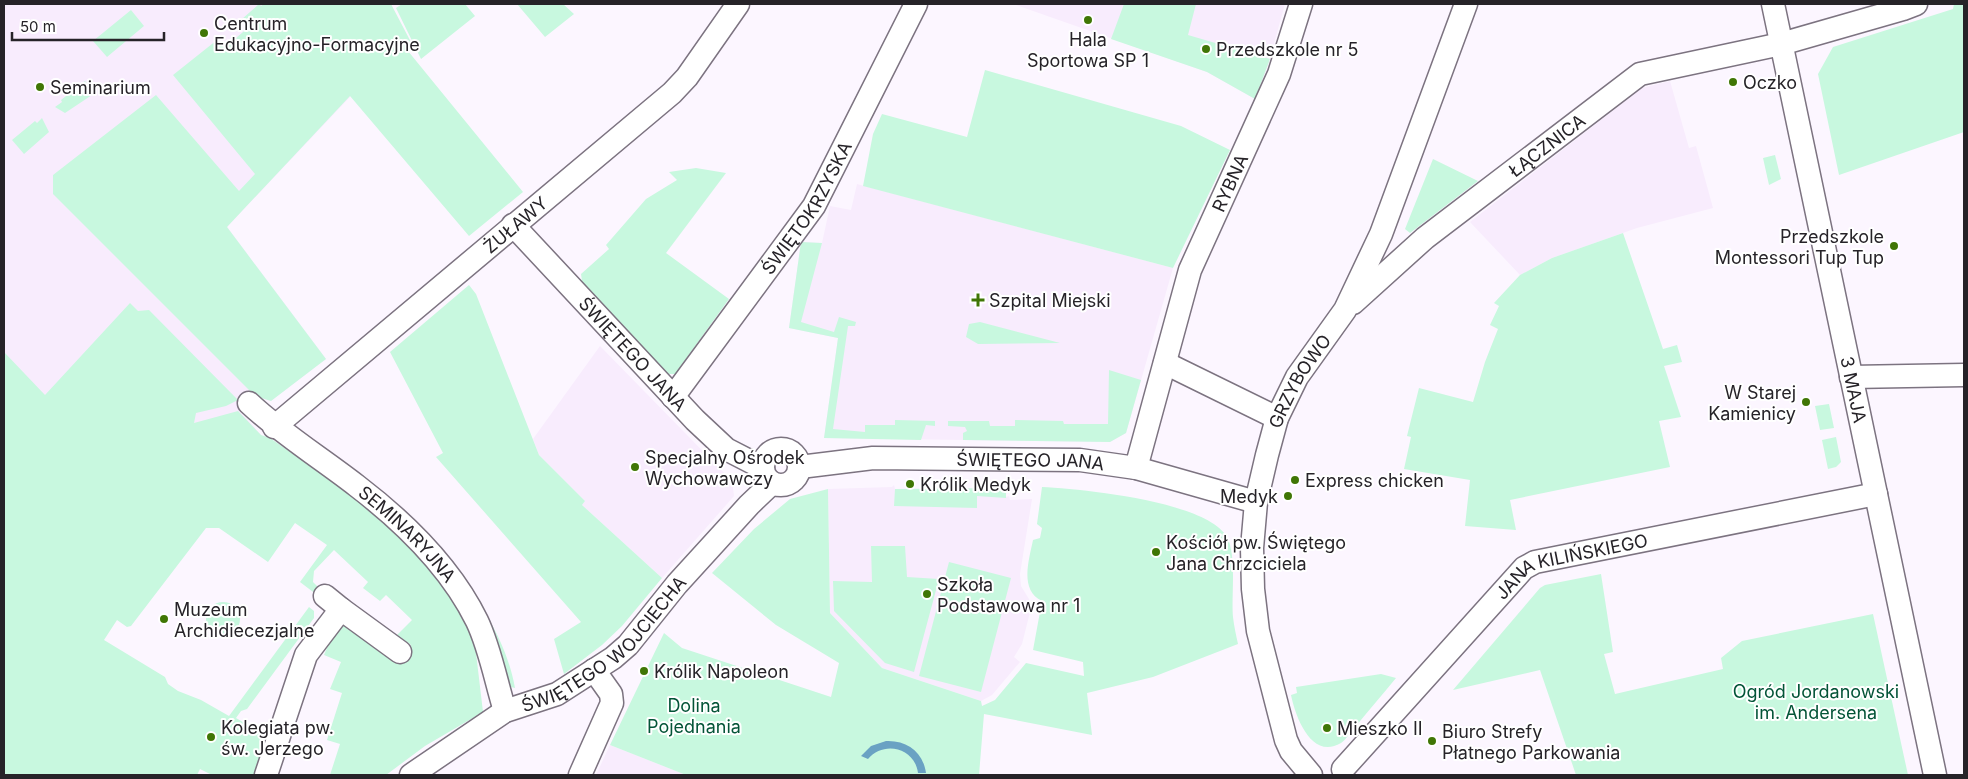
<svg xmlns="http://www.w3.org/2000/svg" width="1968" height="779" font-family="Inter,sans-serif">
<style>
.built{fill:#f8ecfd}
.green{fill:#c8f8df}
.water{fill:#6aa2c3}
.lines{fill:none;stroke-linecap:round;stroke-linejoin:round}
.street-casing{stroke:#7c7380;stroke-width:25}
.street{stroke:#fff;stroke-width:22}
.poi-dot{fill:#407605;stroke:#fff;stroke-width:2}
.labels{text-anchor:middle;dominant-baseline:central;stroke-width:4;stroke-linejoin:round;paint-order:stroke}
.poi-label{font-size:18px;fill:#262328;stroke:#fff;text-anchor:start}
.street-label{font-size:18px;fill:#262328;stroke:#fff}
.park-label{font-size:18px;fill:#035437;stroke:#fff}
</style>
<rect width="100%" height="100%" fill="#fcf6ff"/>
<!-- built -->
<path class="built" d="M 4,4 L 381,4 L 401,43 L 227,227 L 326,359 L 271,401 L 255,397 L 239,410 L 261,435 L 4,716 Z
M 1013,4 L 1285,4 L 1268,65 L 1255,99 L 1207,72 Z
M 1670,81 L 1689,148 L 1696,146 L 1713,208 L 1637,228 L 1552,258 L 1520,275 L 1470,222 L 1642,88 Z
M 857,184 L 1173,268 L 1126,433 L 1110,442 L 824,438 L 838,338 L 789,328 L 801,242 L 822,243 L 830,206 L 851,210 Z
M 600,346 L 732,481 L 734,496 L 662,578 L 582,505 L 585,501 L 539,455 L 533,439 Z
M 894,485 L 895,489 L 1006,488 L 1006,497 L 1009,496 L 1010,500 L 1032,499 L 1020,574 L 1021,586 L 1032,604 L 1022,644 L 1014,657 L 1020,662 L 992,695 L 981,701 L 882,668 L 830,613 L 828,489 L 892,487 Z
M 610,745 L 686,775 L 596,775 Z"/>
<!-- green -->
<path class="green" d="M 259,4 L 261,6 L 264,4 L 391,4 L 413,46 L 408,51 L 523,192 L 469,236 L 350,96 L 227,227 L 326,359 L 271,401 L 255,396 L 53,194 L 53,175 L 156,95 L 239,191 L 255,174 L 173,75 L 217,40 L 224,48 L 249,27 L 242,19 Z
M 402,4 L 465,4 L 475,16 L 421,59 L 396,8 Z
M 517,4 L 563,4 L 574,14 L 545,37 Z
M 1124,4 L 1196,4 L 1188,35 L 1270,59 L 1255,99 L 1207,72 L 1111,39 Z
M 1954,4 L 1964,4 L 1964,132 L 1839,175 L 1818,74 L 1833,47 L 1953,9 Z
M 131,10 L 144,26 L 107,57 L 93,41 Z
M 985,70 L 1181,126 L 1230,150 L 1173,268 L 863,186 L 873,134 L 882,114 L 967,137 Z
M 85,81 L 95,93 L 65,113 L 55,107 L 62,102 L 61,100 Z
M 42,118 L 49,132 L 24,154 L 12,140 L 35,121 L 37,123 Z
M 1775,155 L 1781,179 L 1769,185 L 1763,158 Z
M 1433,159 L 1478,181 L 1410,233 L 1405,229 Z
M 696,168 L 726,173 L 666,253 L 729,299 L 675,374 L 663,374 L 583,288 L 581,274 L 609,249 L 606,245 L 646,199 L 677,180 L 669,172 Z
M 1623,233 L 1663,349 L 1677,345 L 1682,362 L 1664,366 L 1681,417 L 1659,421 L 1670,467 L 1510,500 L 1516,530 L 1465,526 L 1470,480 L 1404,469 L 1411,437 L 1407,436 L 1419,388 L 1473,402 L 1485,362 L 1498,329 L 1490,325 L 1499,306 L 1494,303 L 1520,275 L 1552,258 Z
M 801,242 L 822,243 L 801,322 L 834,332 L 839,317 L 856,322 L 855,326 L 848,326 L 833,429 L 865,432 L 865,425 L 895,425 L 895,420 L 935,421 L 935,426 L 926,425 L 921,440 L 824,438 L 838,338 L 789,328 Z
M 469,285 L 476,294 L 539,455 L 585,501 L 582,505 L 662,578 L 622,626 L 602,645 L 564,674 L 554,639 L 581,622 L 436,457 L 443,453 L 390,352 Z
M 130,303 L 138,311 L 149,310 L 238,400 L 226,406 L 196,413 L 194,423 L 238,411 L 261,435 L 270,438 L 338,485 L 423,555 L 450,592 L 474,636 L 483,712 L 425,746 L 386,775 L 330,775 L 340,744 L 327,740 L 342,693 L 330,689 L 341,662 L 324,655 L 333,633 L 342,621 L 398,661 L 411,645 L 397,635 L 412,620 L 386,595 L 380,601 L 363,588 L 368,582 L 334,550 L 314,571 L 313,582 L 321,590 L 317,595 L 300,582 L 327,545 L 295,523 L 268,562 L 219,528 L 206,528 L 131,626 L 127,627 L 117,620 L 104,640 L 165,677 L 168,684 L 178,691 L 201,700 L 229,716 L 309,607 L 314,611 L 314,618 L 247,709 L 241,711 L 236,718 L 265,735 L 267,742 L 257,775 L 212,775 L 200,769 L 197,775 L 4,775 L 4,352 L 45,395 Z
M 980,322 L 1060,343 L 978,344 L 966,337 L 969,324 Z
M 1109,370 L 1141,380 L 1126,433 L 1110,442 L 963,440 L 963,433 L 967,431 L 965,427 L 948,426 L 948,421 L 989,421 L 990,426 L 1015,426 L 1015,420 L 1063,421 L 1064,424 L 1108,424 Z
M 1829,404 L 1834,428 L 1820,430 L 1815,406 Z
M 1836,437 L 1841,462 L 1836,467 L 1828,469 L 1822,440 Z
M 1042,487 C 1082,489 1206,501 1227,537 C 1237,556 1231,596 1233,617 C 1234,626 1236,635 1238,644 L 1153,677 L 1087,693 L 1092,735 L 984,714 L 979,775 L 984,775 L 686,775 L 610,745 L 664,633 L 682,648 L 831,697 L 839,663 L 776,625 L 712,573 L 754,529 L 790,499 L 828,489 L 830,613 L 882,668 L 981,701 L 982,706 L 995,700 L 1026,663 L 1084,676 L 1083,662 L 1033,650 L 1042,601 C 1019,590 1029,560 1033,540 L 1040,538 L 1042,528 L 1037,524 Z
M 1006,488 L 1006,498 L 977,496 L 977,508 L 894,506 L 895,489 Z
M 871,546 L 905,546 L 907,577 L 939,579 L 914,672 L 885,663 L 834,611 L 833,581 L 872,582 Z
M 448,558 C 477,598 506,638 515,688 L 511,687 L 488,624 Z
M 949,562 L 1011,578 L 981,692 L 919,676 Z
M 1601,574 L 1613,652 L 1604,654 L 1615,694 L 1723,669 L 1721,658 L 1742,641 L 1873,614 L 1908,775 L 1576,775 L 1540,670 L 1453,690 L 1540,588 L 1545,585 Z
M206 619a17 17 0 1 1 34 0a17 17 0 1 1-34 0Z
M 1381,674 L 1396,678 C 1383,694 1369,710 1356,726 C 1351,731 1346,740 1341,743 C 1311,761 1295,715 1291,695 L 1297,693 L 1296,687 Z"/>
<!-- water -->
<path class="water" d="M 886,741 C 907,740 923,752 926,773 L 918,773 C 915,748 884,740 868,759 L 861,756 L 871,746 Z"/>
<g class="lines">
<defs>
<g id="street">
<path id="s1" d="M 1773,4 L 1935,775"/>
<path id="s2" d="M 513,225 L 695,420 L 726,449 L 763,468"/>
<path id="s3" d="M 1353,303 L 1425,238 L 1640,74 L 1781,44 L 1903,9 L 1916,4"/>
<path d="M 1165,363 L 1277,418"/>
<path d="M 1851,377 L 1964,375"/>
<path id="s4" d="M 673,397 L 814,206 L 916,4"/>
<path id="s5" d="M 249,403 C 282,434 321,458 357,486 C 404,522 450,566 477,621 C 490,648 496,682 505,711"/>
<path id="s6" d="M 274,427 L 672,93 L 687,77 L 738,4"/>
<circle cx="781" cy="467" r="18"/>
<path id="s7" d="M 800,467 L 873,458 L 1080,460 L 1136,468 L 1256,502"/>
<path id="s8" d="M 1136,468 L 1190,270 L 1279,74 L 1301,4"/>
<path d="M 325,596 L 341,609"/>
<path id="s9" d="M 1343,769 L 1524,568 L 1535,562 L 1876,494"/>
<path d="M 266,775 L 306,655 L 341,609 L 400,652"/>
<path id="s10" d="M 411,775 L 505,711 L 557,694 L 613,658 L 628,645 L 677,584 L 749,505 L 772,483"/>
<path d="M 580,775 L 612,703 L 611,694 L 594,670"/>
<path id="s11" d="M 1311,775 L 1291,751 L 1286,740 L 1258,631 L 1253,589 L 1252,548 L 1256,502 L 1267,455 L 1277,418 L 1297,377 L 1345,310 L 1381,234 L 1466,4"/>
</g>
</defs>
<!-- street casing -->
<use href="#street" class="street-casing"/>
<!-- street -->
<use href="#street" class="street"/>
</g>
<!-- markers -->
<g class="poi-dot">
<circle cx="1088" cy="20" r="5"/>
<circle cx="204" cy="33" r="5"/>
<circle cx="1206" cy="49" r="5"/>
<circle cx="1733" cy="82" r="5"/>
<circle cx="40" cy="87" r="5"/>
<circle cx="1894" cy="246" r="5"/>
<path d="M975.5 292.5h5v5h5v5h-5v5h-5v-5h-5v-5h5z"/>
<circle cx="1806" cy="402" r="5"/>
<circle cx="635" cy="467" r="5"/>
<circle cx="1295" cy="480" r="5"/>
<circle cx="910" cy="484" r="5"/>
<circle cx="1288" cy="496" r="5"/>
<circle cx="1156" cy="552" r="5"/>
<circle cx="927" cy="594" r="5"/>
<circle cx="164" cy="619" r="5"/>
<circle cx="644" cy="671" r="5"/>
<circle cx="1327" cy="728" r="5"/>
<circle cx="211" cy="737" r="5"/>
<circle cx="1432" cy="741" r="5"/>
</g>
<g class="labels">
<!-- poi labels -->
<g class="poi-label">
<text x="214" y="23">Centrum<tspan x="214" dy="21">Edukacyjno-Formacyjne</tspan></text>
<text x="1088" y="39" text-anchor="middle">Hala<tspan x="1088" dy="21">Sportowa SP 1</tspan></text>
<text x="1216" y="49">Przedszkole nr 5</text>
<text x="1743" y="82">Oczko</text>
<text x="50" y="87">Seminarium</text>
<text x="1884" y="236" text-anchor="end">Przedszkole<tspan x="1884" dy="21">Montessori Tup Tup</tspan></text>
<text x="989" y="300">Szpital Miejski</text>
<text x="1796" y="392" text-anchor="end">W Starej<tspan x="1796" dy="21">Kamienicy</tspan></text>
<text x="645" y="457">Specjalny Ośrodek<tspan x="645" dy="21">Wychowawczy</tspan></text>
<text x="1305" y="480">Express chicken</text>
<text x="920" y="484">Królik Medyk</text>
<text x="1278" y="496" text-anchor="end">Medyk</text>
<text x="1166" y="542">Kościół pw. Świętego<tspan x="1166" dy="21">Jana Chrzciciela</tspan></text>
<text x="937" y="584">Szkoła<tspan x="937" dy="21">Podstawowa nr 1</tspan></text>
<text x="174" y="609">Muzeum<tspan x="174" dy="21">Archidiecezjalne</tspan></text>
<text x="654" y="671">Królik Napoleon</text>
<text x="221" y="727">Kolegiata pw.<tspan x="221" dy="21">św. Jerzego</tspan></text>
<text x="1337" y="728">Mieszko II</text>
<text x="1442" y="731">Biuro Strefy<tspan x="1442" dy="21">Płatnego Parkowania</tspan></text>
</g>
<!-- street labels -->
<g class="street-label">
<text stroke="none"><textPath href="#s3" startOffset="250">ŁĄCZNICA</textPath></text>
<text stroke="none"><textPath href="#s8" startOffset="301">RYBNA</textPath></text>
<text stroke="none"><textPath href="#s4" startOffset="232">ŚWIĘTOKRZYSKA</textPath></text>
<text stroke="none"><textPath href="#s6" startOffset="315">ŻUŁAWY</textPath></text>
<text stroke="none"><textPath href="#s2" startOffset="176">ŚWIĘTEGO JANA</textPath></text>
<text stroke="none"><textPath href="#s11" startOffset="415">GRZYBOWO</textPath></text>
<text stroke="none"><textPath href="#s1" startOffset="394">3 MAJA</textPath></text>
<text stroke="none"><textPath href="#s7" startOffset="231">ŚWIĘTEGO JANA</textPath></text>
<text stroke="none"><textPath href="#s5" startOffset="206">SEMINARYJNA</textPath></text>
<text stroke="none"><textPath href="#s9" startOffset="315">JANA KILIŃSKIEGO</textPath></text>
<text stroke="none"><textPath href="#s10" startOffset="236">ŚWIĘTEGO WOJCIECHA</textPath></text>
</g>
<!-- park labels -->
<g class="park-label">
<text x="1816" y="691">Ogród Jordanowski<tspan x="1816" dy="21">im. Andersena</tspan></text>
<text x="694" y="705">Dolina<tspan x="694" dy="21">Pojednania</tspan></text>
</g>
</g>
<!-- border -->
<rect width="1968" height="779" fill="none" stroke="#262328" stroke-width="10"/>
<!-- scale -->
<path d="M12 32v8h152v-8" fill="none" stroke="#262328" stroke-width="2.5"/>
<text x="20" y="32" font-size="15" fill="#262328" stroke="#ffffff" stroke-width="4" paint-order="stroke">50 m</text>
</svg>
